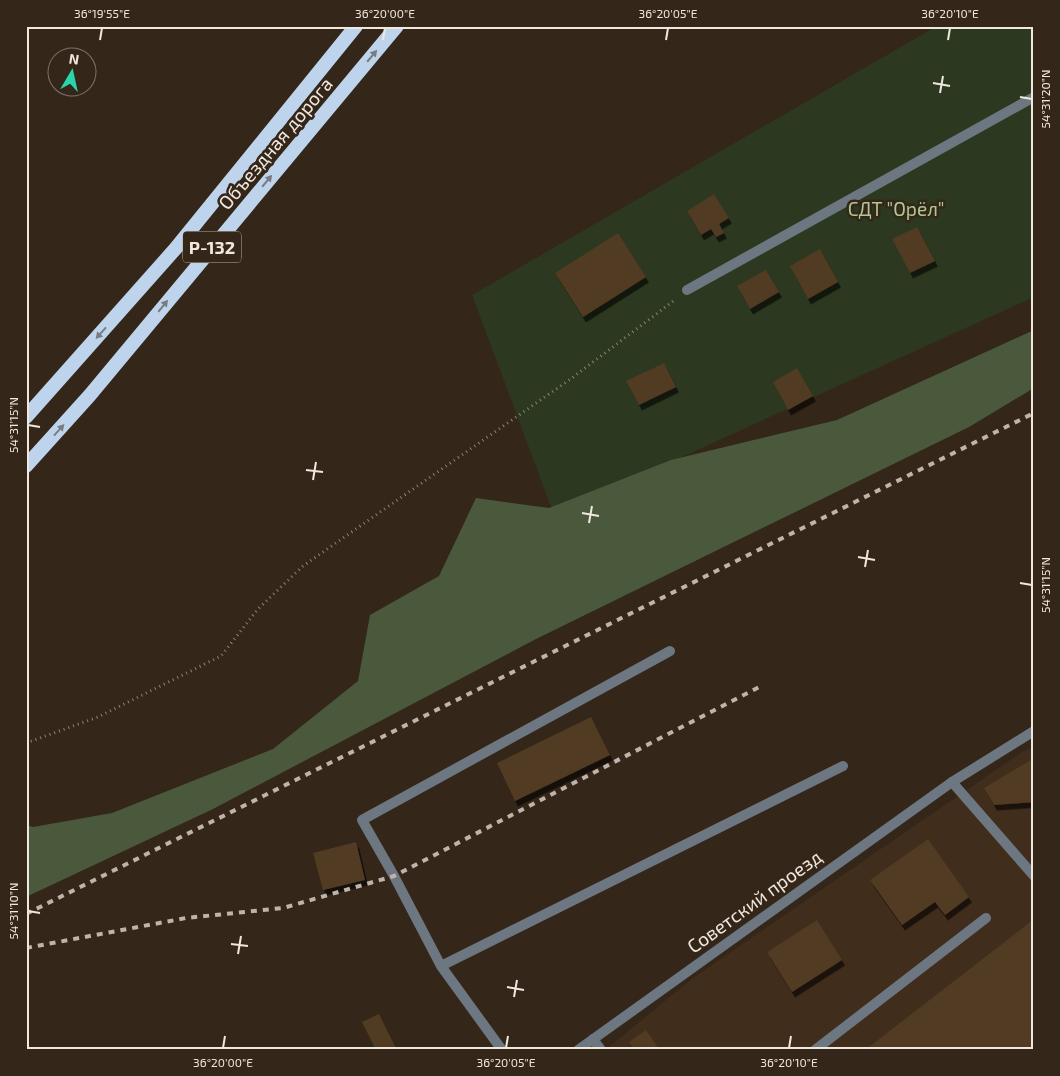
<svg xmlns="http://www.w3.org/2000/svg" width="1060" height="1076" font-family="'Exo 2',sans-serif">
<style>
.built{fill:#402d1b}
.green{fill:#2c3920}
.forest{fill:#4a593c}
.building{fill:#513a22;filter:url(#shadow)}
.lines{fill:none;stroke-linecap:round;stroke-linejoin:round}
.path{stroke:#8d8176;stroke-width:3;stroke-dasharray:1 4;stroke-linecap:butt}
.service{stroke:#6c7782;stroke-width:10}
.minor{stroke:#6c7782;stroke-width:10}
.trunk{stroke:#bed4ec;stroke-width:14}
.rail{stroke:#bfb4ab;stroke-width:4;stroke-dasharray:6 6;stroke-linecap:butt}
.oneway{fill:#797d82}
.ticks{fill:none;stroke:#f0e7df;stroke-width:2}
.labels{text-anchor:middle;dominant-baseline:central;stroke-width:5;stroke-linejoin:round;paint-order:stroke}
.shield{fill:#342619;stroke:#b8ada4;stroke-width:1}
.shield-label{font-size:18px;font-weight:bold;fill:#f0e7df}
.street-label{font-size:19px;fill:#f0e7df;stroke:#342619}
.park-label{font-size:19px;fill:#adc993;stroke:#342619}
.neatline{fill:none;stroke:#f0e7df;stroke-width:2}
.ticks-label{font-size:12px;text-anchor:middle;fill:#f0e7df}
</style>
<defs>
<filter id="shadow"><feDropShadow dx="3" dy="5.5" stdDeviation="0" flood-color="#0009"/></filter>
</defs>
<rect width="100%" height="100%" fill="#342619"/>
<!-- built -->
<path class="built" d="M 1034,747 L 1034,1050 L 605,1050 L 693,978 L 1022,752 Z"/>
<!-- green -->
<path class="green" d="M 937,26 L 1034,26 L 1034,297 L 554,515 L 472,295 Z"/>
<!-- forest -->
<path class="forest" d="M 1034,330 L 1034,388 L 969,427 L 536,639 L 213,809 L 26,897 L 26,825 L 33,827 L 112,813 L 273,749 L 358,681 L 370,615 L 439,576 L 476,498 L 549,508 L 671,460 L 837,420 Z"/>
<!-- building -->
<path class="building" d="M 714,194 L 729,218 L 719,224 L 724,233 L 716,237 L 711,229 L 701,235 L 687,211 Z
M 917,227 L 935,261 L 910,273 L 892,239 Z
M 618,233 L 646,277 L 583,317 L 555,273 Z
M 820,249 L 838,282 L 808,299 L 790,266 Z
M 766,270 L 779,292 L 750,309 L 737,286 Z
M 664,363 L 676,387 L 639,405 L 626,381 Z
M 797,368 L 813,396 L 788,410 L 773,382 Z
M 591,717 L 610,755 L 515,801 L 497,763 Z
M 1034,758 L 1034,802 L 994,805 L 984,788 Z
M 928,839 L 969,897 L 945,915 L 935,902 L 902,925 L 870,880 Z
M 356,842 L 365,880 L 323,890 L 313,853 Z
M 1034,919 L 1034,1050 L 865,1050 Z
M 817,920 L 842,960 L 792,992 L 767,952 Z
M 379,1014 L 396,1048 L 392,1050 L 376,1050 L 362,1022 Z
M 646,1030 L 660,1050 L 634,1050 L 629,1042 Z"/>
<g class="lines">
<!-- path -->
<path class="path" d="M 26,743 L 98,717 L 221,656 L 258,609 L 303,566 L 572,378 L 676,299"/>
<!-- service -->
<path class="service" d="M 1034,731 L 952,782 L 1034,876
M 441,966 L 843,766
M 593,1039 L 601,1050
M 502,1050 L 441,966 L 394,876 L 362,820 L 670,651
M 815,1050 L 986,918"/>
<!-- minor -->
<path class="minor" d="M 687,290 L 1034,97
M 578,1050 L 952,782"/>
<!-- trunk -->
<path class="trunk" d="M 26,417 L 176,248 L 356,26
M 26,466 L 90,395 L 397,26"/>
<!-- rail -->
<path class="rail" d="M 26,914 L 1034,413
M 26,948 L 186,918 L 283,908 L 394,876 L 761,686"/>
</g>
<!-- one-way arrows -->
<defs><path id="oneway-solid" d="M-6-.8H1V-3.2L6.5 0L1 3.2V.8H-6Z" transform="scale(1.25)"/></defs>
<g class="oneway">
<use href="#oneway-solid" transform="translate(372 56) rotate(-50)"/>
<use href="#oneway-solid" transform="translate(267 181) rotate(-50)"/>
<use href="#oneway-solid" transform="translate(163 306) rotate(-51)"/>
<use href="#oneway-solid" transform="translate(101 333) rotate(132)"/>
<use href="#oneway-solid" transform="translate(59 430) rotate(-48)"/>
</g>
<!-- ticks -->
<path class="ticks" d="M 100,40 L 102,28M 383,40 L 385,28M 666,40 L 668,28M 948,40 L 950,28M 933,83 L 950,86M 940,93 L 943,76M 1020,97 L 1032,99M 28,425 L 40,427M 306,470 L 323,472M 313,480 L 316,462M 582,513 L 599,516M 589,523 L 592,506M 858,557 L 875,560M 865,567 L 868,550M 1020,583 L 1032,585M 28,911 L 40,913M 231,944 L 248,946M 238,954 L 241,936M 507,987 L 524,990M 514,997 L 517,980M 223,1048 L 225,1036M 506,1048 L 508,1036M 789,1048 L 791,1036"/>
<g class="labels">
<!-- shield labels -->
<rect class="shield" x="183" y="231.5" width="58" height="31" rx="4"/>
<g class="shield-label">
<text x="212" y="247">Р-132</text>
</g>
<!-- street labels -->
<g class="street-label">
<text transform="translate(275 143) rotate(-50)">Объездная дорога</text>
<text transform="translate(754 901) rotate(-36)">Советский проезд</text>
</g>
<!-- park labels -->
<g class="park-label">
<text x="896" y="208">СДТ "Орёл"</text>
</g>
</g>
<!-- border -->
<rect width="1060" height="1076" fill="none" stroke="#342619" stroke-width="55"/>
<!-- north arrow -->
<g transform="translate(72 72) rotate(9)"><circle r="24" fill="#342619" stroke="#7f7368"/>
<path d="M0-4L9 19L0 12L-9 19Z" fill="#2ad5ac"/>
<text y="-8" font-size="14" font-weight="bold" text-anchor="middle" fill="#f0e7df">N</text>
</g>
<rect x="28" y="28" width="1004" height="1020" class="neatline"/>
<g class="ticks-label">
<text x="102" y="18">36°19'55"E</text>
<text x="385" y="18">36°20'00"E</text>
<text x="668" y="18">36°20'05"E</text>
<text x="950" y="18">36°20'10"E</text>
<text transform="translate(1046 99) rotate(-90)" y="4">54°31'20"N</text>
<text transform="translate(14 425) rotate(-90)" y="4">54°31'15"N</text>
<text transform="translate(1046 585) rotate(-90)" y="4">54°31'15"N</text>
<text transform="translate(14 911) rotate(-90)" y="4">54°31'10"N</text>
<text x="223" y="1067">36°20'00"E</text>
<text x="506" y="1067">36°20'05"E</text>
<text x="789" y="1067">36°20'10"E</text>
</g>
</svg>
